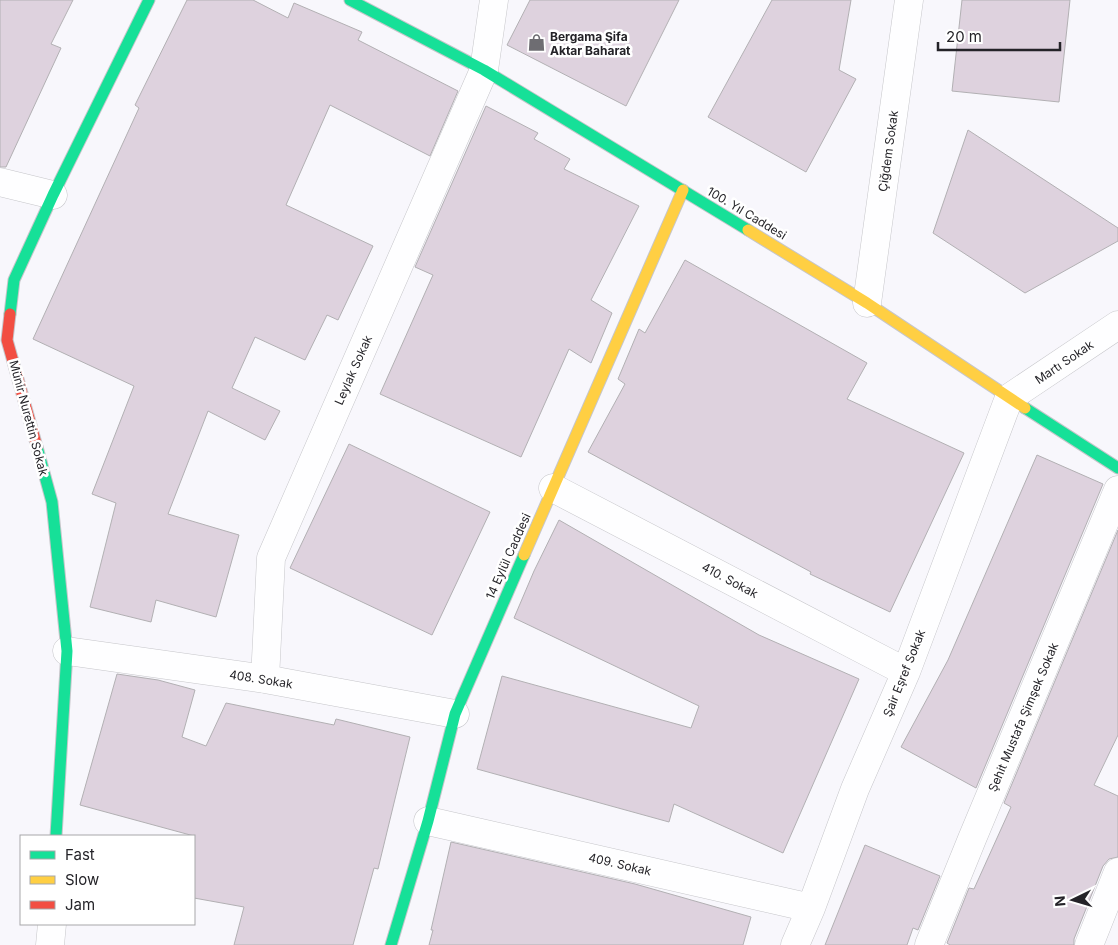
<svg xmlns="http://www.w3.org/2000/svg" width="1118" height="945" font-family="Inter,sans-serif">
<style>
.building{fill:#ded2de;stroke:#b2b0b3}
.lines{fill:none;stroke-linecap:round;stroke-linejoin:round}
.street-casing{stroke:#c6c6ca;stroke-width:29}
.fast-casing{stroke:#c6c6ca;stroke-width:13}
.slow-casing{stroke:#c6c6ca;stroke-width:13}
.jam-casing{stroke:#c6c6ca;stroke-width:13}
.street{stroke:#fefeff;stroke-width:28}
.fast{stroke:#16e098;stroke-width:11}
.slow{stroke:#ffcf43;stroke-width:11}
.jam{stroke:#f24e42;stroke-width:11}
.labels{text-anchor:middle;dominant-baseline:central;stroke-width:5;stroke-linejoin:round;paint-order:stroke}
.poi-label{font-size:12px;font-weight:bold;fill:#242328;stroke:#fff;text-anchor:start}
.street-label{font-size:12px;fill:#242328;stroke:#fff}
</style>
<rect width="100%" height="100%" fill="#f8f7fc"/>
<!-- building -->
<path class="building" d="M 0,0 L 73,0 L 51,44 L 61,48 L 6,167 L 0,167 Z
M 187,0 L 253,0 L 288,18 L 294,3 L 362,32 L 358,40 L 458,91 L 430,156 L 330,105 L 286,205 L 373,246 L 338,320 L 327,315 L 305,360 L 255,337 L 232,388 L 280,411 L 265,440 L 208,411 L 168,514 L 239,535 L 216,617 L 156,600 L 151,622 L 90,607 L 116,503 L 92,494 L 134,386 L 33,339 L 139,108 L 135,105 Z
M 530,0 L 679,0 L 626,106 L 507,45 Z
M 772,0 L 851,0 L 839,70 L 856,79 L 806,172 L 708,117 Z
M 962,0 L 1070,0 L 1059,102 L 952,91 Z
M 486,106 L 538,133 L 534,139 L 570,159 L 564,169 L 639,206 L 591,300 L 612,313 L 591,363 L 569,349 L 521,457 L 380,394 L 433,275 L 415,267 Z
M 968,130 L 1118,228 L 1118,241 L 1025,293 L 933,233 Z
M 685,260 L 867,363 L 847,399 L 964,453 L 890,612 L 810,574 L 811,572 L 588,452 L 625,384 L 618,379 L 639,329 L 645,333 Z
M 349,444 L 490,512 L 432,635 L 290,568 Z
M 1037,455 L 1103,484 L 976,788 L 901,747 L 948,660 Z
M 559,520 L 759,635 L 859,679 L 783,853 L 674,804 L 669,822 L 477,769 L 502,676 L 691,728 L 699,706 L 514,618 L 534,571 Z
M 1118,530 L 1118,735 L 1094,785 L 1118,796 L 1118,857 L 1109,859 L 1103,866 L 1074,939 L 1074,945 L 950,945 L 947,943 L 969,888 L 974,889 L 1011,807 L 1004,803 Z
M 117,674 L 158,680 L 195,690 L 182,737 L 206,746 L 226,703 L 334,725 L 336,719 L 410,737 L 378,869 L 374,868 L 353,945 L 234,945 L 244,907 L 194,898 L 194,836 L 80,805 Z
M 451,842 L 635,884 L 751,917 L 743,945 L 429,945 L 433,930 L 431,930 Z
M 865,845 L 940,876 L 918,930 L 913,928 L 907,945 L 825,945 Z"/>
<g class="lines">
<defs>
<path id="street" d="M 0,182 L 53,195
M 867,303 L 909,0
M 553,488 L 906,672
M 67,651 L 265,679 L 455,714
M 265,679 L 271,558 L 484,70 L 494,0
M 428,821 L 811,908
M 50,945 L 52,924
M 795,945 L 811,908 L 855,789 L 906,672 L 1009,398 L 1118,325
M 929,945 L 972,839 L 1118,490
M 1089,945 L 1118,872"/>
<path id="fast" d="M 350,0 L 484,70 L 748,230
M 10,314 L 14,280 L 53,195 L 149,0
M 1025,408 L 1118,468
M 37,447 L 52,502 L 67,651 L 56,836
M 391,945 L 428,821 L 455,714 L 524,555"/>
<path id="slow" d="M 748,230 L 867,303 L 1025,408
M 524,555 L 683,190"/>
<path id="jam" d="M 10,314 L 7,340 L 37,447"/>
</defs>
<!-- street casing -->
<use href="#street" class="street-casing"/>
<!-- fast casing -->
<use href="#fast" class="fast-casing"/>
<!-- slow casing -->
<use href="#slow" class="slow-casing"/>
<!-- jam casing -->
<use href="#jam" class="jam-casing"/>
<!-- street -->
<use href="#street" class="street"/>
<!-- fast -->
<use href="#fast" class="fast"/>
<!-- slow -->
<use href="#slow" class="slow"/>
<!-- jam -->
<use href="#jam" class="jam"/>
</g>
<!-- icons -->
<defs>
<symbol id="shop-bare" viewBox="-9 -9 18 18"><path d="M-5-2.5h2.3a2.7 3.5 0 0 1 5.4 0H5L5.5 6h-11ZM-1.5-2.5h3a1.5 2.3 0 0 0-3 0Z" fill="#6e6d72" stroke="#fff" stroke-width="2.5" paint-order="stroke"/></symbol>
</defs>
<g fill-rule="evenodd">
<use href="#shop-bare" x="524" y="30" width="25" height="25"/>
</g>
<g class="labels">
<!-- poi labels -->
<g class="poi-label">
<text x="550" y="36">Bergama Şifa<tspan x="550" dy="14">Aktar Baharat</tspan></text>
</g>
<!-- street labels -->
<g class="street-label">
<text transform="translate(888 151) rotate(-82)">Çiğdem Sokak</text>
<text transform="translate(747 213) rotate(31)">100. Yıl Caddesi</text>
<text transform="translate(1064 362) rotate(-34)">Martı Sokak</text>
<text transform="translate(353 370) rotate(-66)">Leylak Sokak</text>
<text transform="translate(29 418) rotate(75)">Münir Nurettin Sokak</text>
<text transform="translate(508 556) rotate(-66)">14 Eylül Caddesi</text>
<text transform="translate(730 580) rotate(28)">410. Sokak</text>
<text transform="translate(904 673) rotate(-68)">Şair Eşref Sokak</text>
<text transform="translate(261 679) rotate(9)">408. Sokak</text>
<text transform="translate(1023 717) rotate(-67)">Şehit Mustafa Şimşek Sokak</text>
<text transform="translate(620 864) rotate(13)">409. Sokak</text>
</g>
</g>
<!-- legend -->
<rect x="20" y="835" width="175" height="90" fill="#ffffff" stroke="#a7a7a9"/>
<rect x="30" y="851" width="25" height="8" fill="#16e098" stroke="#a7a7a9"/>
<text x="65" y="860" font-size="15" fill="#242328">Fast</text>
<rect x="30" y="876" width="25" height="8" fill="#ffcf43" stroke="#a7a7a9"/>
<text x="65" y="885" font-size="15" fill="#242328">Slow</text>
<rect x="30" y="901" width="25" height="8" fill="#f24e42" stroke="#a7a7a9"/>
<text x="65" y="910" font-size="15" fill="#242328">Jam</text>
<!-- north arrow -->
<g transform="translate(1073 900) rotate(265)" stroke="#ffffff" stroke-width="4" paint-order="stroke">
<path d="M0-4L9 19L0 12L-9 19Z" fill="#242328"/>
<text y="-8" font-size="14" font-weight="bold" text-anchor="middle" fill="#242328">N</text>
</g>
<!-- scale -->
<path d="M938 42v8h122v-8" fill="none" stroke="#242328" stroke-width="2.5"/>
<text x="946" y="42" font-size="15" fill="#242328" stroke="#ffffff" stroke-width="4" paint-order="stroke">20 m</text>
</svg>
